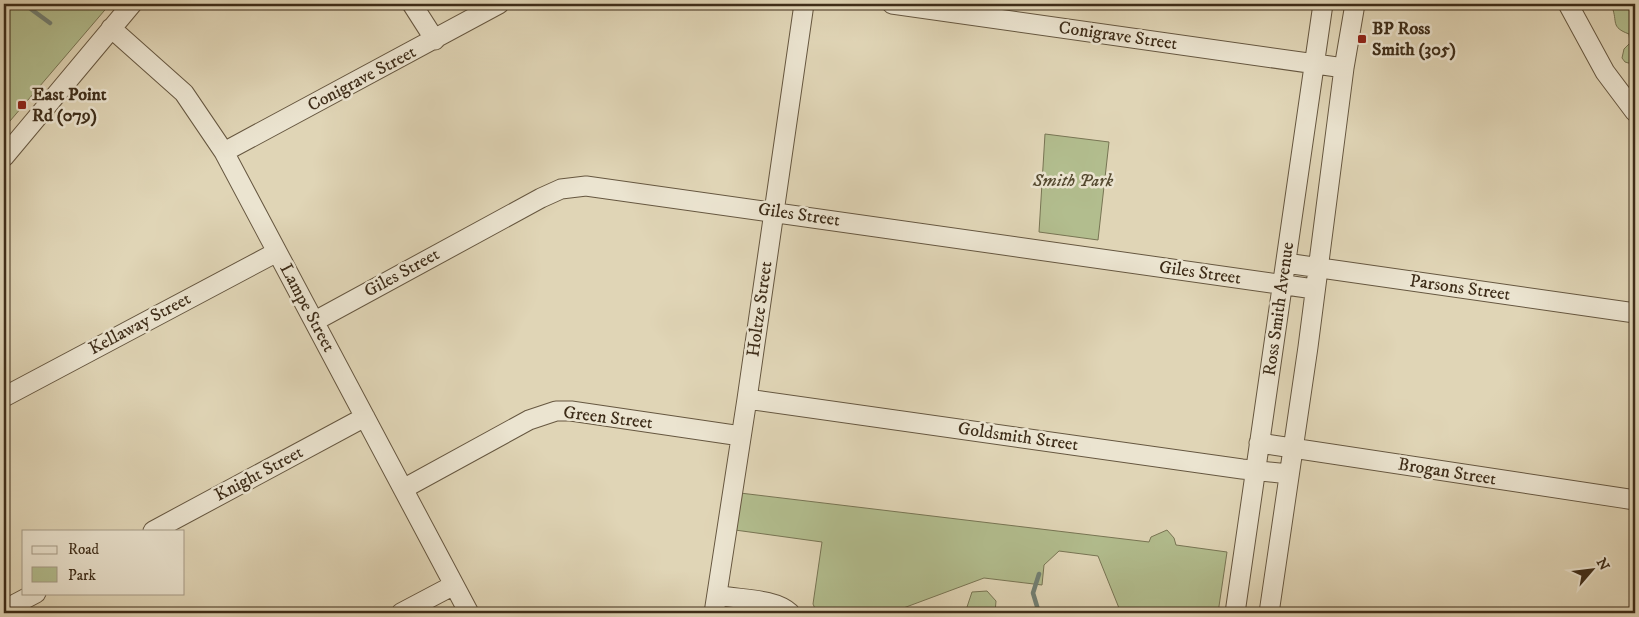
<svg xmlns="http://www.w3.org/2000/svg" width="1639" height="617" font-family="'IM FELL DW Pica',serif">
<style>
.green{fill:#b2bd8e;stroke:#787554}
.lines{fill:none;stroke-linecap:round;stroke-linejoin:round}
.stream{stroke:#728074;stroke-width:4.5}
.minor-casing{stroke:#665740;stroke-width:21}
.minor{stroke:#ebe4d0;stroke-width:19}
.poi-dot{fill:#8f2418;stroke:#ebe4d0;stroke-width:2}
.labels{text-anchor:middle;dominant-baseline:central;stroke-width:5;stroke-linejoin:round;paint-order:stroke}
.poi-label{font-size:18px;font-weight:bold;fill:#3e2d19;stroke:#ebe4d0;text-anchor:start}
.street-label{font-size:18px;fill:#3e2d19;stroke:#ebe4d0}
.park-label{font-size:18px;font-style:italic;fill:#554a30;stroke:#ebe4d0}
</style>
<rect width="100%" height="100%" fill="#e0d5b6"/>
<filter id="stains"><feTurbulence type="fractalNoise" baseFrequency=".004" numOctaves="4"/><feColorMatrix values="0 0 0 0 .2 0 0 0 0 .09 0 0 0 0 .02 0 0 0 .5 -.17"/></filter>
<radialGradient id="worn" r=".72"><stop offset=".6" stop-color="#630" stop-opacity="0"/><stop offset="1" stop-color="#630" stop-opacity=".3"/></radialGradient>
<!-- green -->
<path class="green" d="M 4,4 L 110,4 L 4,128 Z
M 1598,4 L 1635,4 L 1635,68 L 1632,64 L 1625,62 L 1622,58 L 1624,49 L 1630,43 L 1629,34 C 1610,27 1618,22 1612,7 L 1600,7 Z
M 1045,134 L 1109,142 L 1098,240 L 1039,232 Z
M 740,493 L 1149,542 L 1151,537 L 1167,530 L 1174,538 L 1176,545 L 1227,552 L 1218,613 L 1121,613 L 1098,556 L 1059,551 L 1044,565 L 1042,585 L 984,578 L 890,613 L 817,613 L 813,604 L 822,542 L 735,530 Z
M 987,591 L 996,601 L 995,613 L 953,613 L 966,610 L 972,592 Z"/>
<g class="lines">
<!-- stream -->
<path class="stream" d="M 24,4 L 50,23
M 1039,574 L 1033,593 L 1039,613"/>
<defs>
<path id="minor" d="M 412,4 L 435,40
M 892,4 L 1344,68
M 1568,4 L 1605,72 L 1635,112
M 111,28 L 184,93 L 224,152 L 469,613
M 224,152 L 499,4
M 4,157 L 132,4
M 1286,263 L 1635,313
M 315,321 L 541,198 L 561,189 L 586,186 L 1314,289
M 4,397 L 277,252
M 747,399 L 1242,469 L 1289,474
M 1259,443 L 1635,500
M 403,489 L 529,420 L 556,411 L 571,411 L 741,436
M 153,531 L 365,417
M 717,595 C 739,600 774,598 790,613
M 4,610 L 36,593
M 401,613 L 454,585
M 714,613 L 747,399 L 804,4
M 1235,613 L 1323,4
M 1269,613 L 1308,347 L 1344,68 L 1355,4"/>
</defs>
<!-- minor casing -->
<use href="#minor" class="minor-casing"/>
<!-- minor -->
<use href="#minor" class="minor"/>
</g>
<!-- markers -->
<g class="poi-dot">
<rect x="1357" y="34" width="10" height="10" rx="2.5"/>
<rect x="17" y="100" width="10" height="10" rx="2.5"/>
</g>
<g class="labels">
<!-- poi labels -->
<g class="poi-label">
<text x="1372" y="29">BP Ross<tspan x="1372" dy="21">Smith (305)</tspan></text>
<text x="32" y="95">East Point<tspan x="32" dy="21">Rd (079)</tspan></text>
</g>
<!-- street labels -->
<g class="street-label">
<text transform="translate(1118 36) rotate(8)">Conigrave Street</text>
<text transform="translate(362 79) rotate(-28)">Conigrave Street</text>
<text transform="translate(799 215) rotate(8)">Giles Street</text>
<text transform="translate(402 273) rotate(-29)">Giles Street</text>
<text transform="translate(1200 273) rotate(8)">Giles Street</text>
<text transform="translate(1460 288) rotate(8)">Parsons Street</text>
<text transform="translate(307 308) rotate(62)">Lampe Street</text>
<text transform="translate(760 309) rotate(-82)">Holtze Street</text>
<text transform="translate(1279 309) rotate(-82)">Ross Smith Avenue</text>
<text transform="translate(140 324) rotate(-28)">Kellaway Street</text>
<text transform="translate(608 418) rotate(7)">Green Street</text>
<text transform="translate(1018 437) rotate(8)">Goldsmith Street</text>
<text transform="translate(1447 472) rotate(9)">Brogan Street</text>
<text transform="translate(259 474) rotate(-28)">Knight Street</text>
</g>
<!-- park labels -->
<g class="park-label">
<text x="1073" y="181">Smith Park</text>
</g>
</g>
<!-- margin -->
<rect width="1639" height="617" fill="none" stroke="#e0d5b6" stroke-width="20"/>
<rect x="5" y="5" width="1629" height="607" fill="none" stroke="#3e2d19" stroke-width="2.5"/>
<rect x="10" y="10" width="1619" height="597" fill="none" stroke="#3e2d19"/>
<!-- legend -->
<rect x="22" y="530" width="162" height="65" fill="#ebe4d0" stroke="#a69b87"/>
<rect x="32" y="546" width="25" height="8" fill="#ebe4d0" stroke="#a69b87"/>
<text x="68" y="554" font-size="15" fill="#3e2d19">Road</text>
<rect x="32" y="567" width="25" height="15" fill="#b2bd8e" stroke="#a69b87"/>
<text x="68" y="580" font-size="15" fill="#3e2d19">Park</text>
<!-- north arrow -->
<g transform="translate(1592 570) rotate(62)" stroke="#ebe4d0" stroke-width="4" paint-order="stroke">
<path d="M0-4L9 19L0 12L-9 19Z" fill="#3e2d19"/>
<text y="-8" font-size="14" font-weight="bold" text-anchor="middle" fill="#3e2d19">N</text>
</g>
<rect width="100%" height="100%" filter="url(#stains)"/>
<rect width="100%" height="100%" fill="url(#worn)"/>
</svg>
